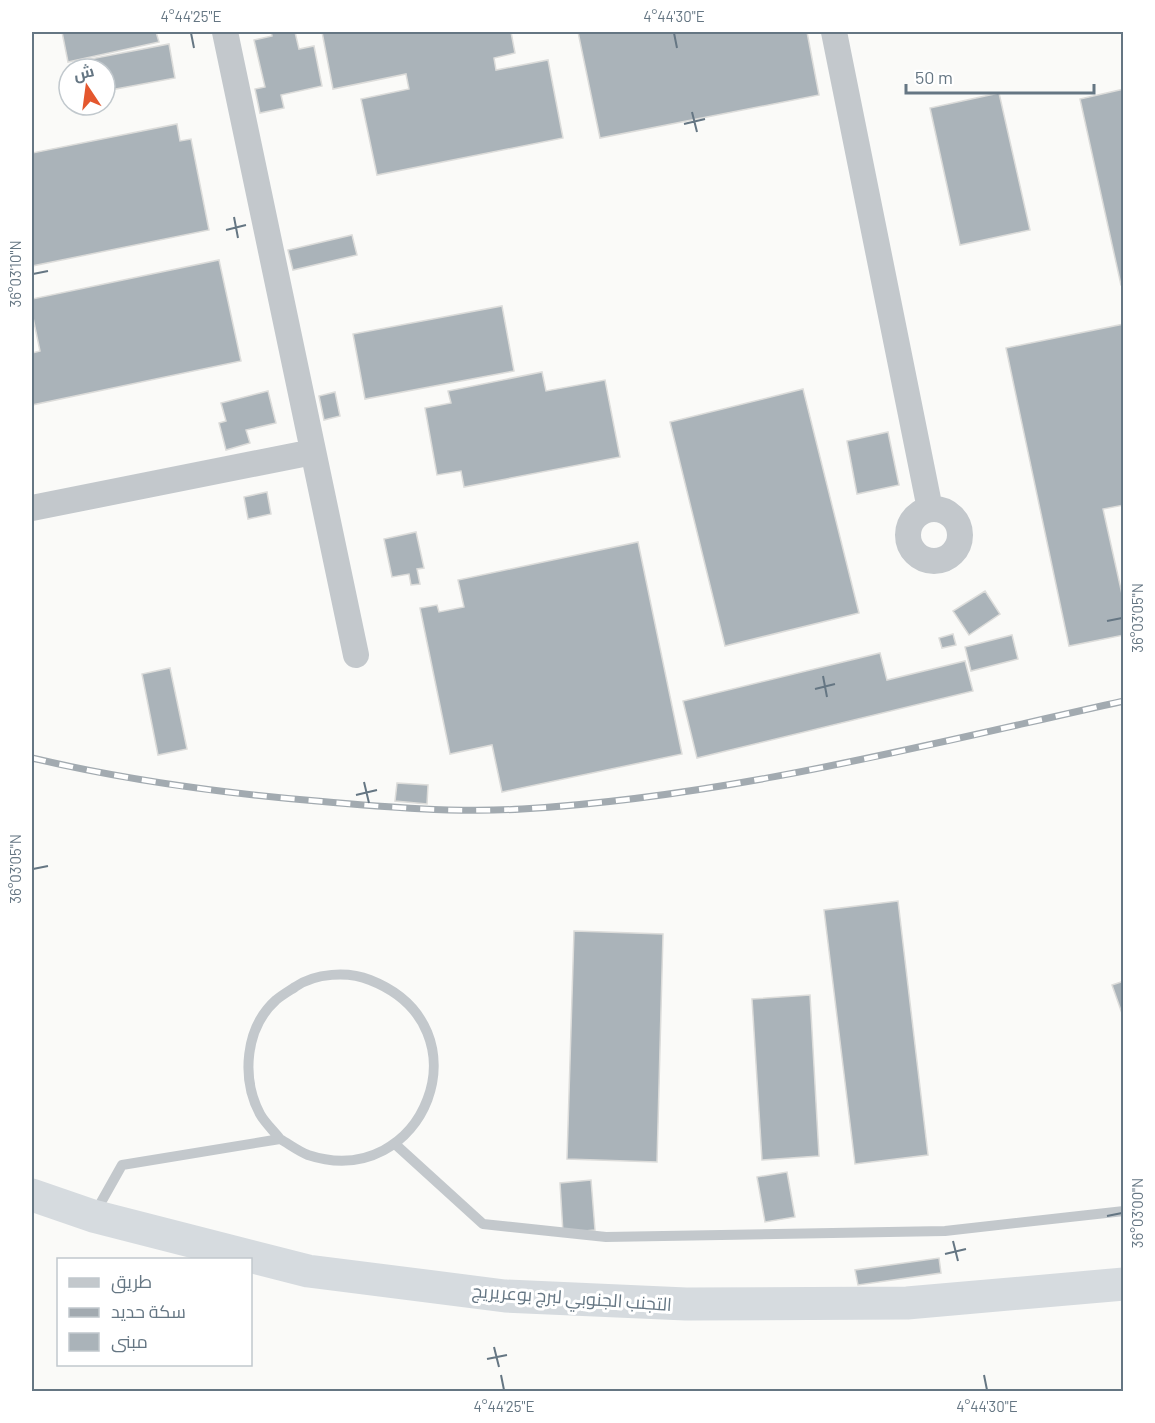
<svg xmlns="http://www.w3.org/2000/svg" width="1155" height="1423" font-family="Barlow,Cairo,sans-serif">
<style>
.building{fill:#aab3b9;stroke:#dcdcda;stroke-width:1.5}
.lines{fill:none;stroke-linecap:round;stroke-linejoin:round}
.service{stroke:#c3c8cc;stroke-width:10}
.tertiary{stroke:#c3c8cc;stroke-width:26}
.trunk{stroke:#d6dbdf;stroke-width:33}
.rail-casing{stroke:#a2aab0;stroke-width:7}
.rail{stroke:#fff;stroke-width:4.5;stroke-dasharray:14;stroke-linecap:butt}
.ticks{fill:none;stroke:#657683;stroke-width:2}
.labels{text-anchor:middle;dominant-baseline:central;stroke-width:6;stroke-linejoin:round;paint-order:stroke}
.street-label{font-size:18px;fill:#657683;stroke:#fff}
.neatline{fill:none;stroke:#657683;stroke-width:2}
.ticks-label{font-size:15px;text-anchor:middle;fill:#657683}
</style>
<rect width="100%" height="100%" fill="#fafaf8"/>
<!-- building -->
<path class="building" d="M 62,32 L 156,32 L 159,42 L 68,62 Z
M 271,32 L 295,32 L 299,49 L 314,46 L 322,86 L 281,95 L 284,108 L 260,113 L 255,89 L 265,87 L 254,40 L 272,36 Z
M 322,32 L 511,32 L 515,53 L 494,58 L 496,70 L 548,60 L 563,138 L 377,175 L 361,99 L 409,89 L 406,74 L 333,89 Z
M 578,32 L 807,32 L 819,95 L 600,138 Z
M 169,44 L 175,78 L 105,91 L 105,69 L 82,69 L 80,61 Z
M 1124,89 L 1124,285 L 1121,285 L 1080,99 Z
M 999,93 L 1030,230 L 960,245 L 930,108 Z
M 177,124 L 180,141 L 191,139 L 209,230 L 32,266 L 32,153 Z
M 352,235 L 357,255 L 293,270 L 288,250 Z
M 219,260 L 241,361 L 32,405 L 32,353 L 40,351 L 32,313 L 32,299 Z
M 502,306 L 514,371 L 365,399 L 353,334 Z
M 1124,324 L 1124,505 L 1103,509 L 1124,603 L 1124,635 L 1069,646 L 1006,348 Z
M 542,372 L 546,391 L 605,380 L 620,457 L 464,487 L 461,471 L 437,475 L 425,408 L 451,403 L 448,391 Z
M 803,389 L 859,613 L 725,646 L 670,422 Z
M 268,391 L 276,423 L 246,430 L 250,443 L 226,450 L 219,423 L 226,421 L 221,403 Z
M 335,392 L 340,416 L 324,420 L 319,396 Z
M 888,432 L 899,485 L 857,494 L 847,441 Z
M 267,492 L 271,514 L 248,519 L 244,497 Z
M 416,532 L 424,568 L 417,569 L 420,584 L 411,585 L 409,574 L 392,577 L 384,539 Z
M 638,542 L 682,754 L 502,792 L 492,745 L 450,754 L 420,608 L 437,605 L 439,612 L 464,607 L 458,580 Z
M 985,591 L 1000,614 L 969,635 L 953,611 Z
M 953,634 L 956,645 L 942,648 L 939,638 Z
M 1012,635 L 1018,659 L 971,671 L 965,647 Z
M 880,653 L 887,680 L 965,661 L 973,691 L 697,758 L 683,701 Z
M 170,668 L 187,749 L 158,755 L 142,674 Z
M 397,783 L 428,785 L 427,804 L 395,801 Z
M 898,901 L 928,1155 L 855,1164 L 824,910 Z
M 574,931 L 663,934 L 657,1162 L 567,1159 Z
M 1124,981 L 1124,1019 L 1112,985 Z
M 810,995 L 819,1156 L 762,1160 L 752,999 Z
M 787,1172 L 795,1217 L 765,1222 L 757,1177 Z
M 591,1180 L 595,1230 L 563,1233 L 560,1183 Z
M 939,1258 L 941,1273 L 858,1285 L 855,1270 Z"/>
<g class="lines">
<!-- service -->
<path class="service" d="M 395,1144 L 483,1224 L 606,1237 L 945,1231 L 1124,1211
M 95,1213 L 122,1165 L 280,1139 C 289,1144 298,1151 308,1155 C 424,1193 490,1027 370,980 C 348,971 315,973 295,987 C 289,991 282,995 276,1000 C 245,1028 241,1078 260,1114 C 265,1123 274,1131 280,1139"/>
<!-- tertiary -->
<path class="tertiary" d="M 225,32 L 356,655
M 834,32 L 930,509
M 32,508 L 313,452
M908 535a26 26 0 1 1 52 0a26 26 0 1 1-52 0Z"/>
<!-- trunk -->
<path class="trunk" d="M 32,1195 L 93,1216 L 308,1271 L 505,1296 L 686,1304 L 907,1303 L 1124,1284"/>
<defs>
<path id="rail" d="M 32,758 C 125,780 221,793 317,801 C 385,807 454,813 522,809 C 726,797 925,745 1124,701"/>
</defs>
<!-- rail casing -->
<use href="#rail" class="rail-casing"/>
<!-- rail -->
<use href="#rail" class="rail"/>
</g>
<!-- ticks -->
<path class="ticks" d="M 191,33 L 194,48M 674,33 L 677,48M 692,112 L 697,132M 684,124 L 705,119M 234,217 L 238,238M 226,230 L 246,225M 33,274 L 48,271M 1107,621 L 1122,618M 823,676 L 827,697M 815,689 L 835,684M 364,782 L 369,803M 356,795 L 377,790M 33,869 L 48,866M 1107,1216 L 1122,1213M 953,1241 L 958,1261M 945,1254 L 966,1249M 494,1347 L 499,1367M 487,1359 L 507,1355M 501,1375 L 504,1390M 984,1375 L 987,1390"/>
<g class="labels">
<!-- street labels -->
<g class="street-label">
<text transform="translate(572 1297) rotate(4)">التجنب الجنوبي لبرج بوعريريج</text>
</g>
</g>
<!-- border -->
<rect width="1155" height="1423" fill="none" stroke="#ffffff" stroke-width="66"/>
<!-- legend -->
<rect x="57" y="1258" width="195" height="108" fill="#ffffff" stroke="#c1c8cd" stroke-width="1.5"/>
<rect x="69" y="1278" width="30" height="9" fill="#c3c8cc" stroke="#c1c8cd" stroke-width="1.5"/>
<text x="111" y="1288" font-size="18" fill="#657683">طريق</text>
<rect x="69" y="1308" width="30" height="9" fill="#a2aab0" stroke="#c1c8cd" stroke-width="1.5"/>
<text x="111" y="1318" font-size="18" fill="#657683">سكة حديد</text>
<rect x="69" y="1333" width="30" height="18" fill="#aab3b9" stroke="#c1c8cd" stroke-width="1.5"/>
<text x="111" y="1348" font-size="18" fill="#657683">مبنى</text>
<!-- north arrow -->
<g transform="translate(87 87) rotate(347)"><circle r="28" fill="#ffffff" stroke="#c1c8cd" stroke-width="1.5"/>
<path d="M0-4.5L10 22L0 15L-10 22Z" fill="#e4572e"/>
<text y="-9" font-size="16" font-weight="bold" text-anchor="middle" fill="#657683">ش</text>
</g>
<!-- scale -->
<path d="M906 84v9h188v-9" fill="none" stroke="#657683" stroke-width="3"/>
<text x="915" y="84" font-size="18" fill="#657683" stroke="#ffffff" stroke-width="4.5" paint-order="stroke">50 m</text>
<rect x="33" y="33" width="1089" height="1357" class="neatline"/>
<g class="ticks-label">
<text x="191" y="22">4°44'25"E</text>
<text x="674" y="22">4°44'30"E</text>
<text transform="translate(16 274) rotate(-90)" y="5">36°03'10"N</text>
<text transform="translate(1138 618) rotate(-90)" y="5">36°03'05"N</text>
<text transform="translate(16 869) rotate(-90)" y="5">36°03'05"N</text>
<text transform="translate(1138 1213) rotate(-90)" y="5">36°03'00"N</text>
<text x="504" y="1412">4°44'25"E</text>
<text x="987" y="1412">4°44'30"E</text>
</g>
</svg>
